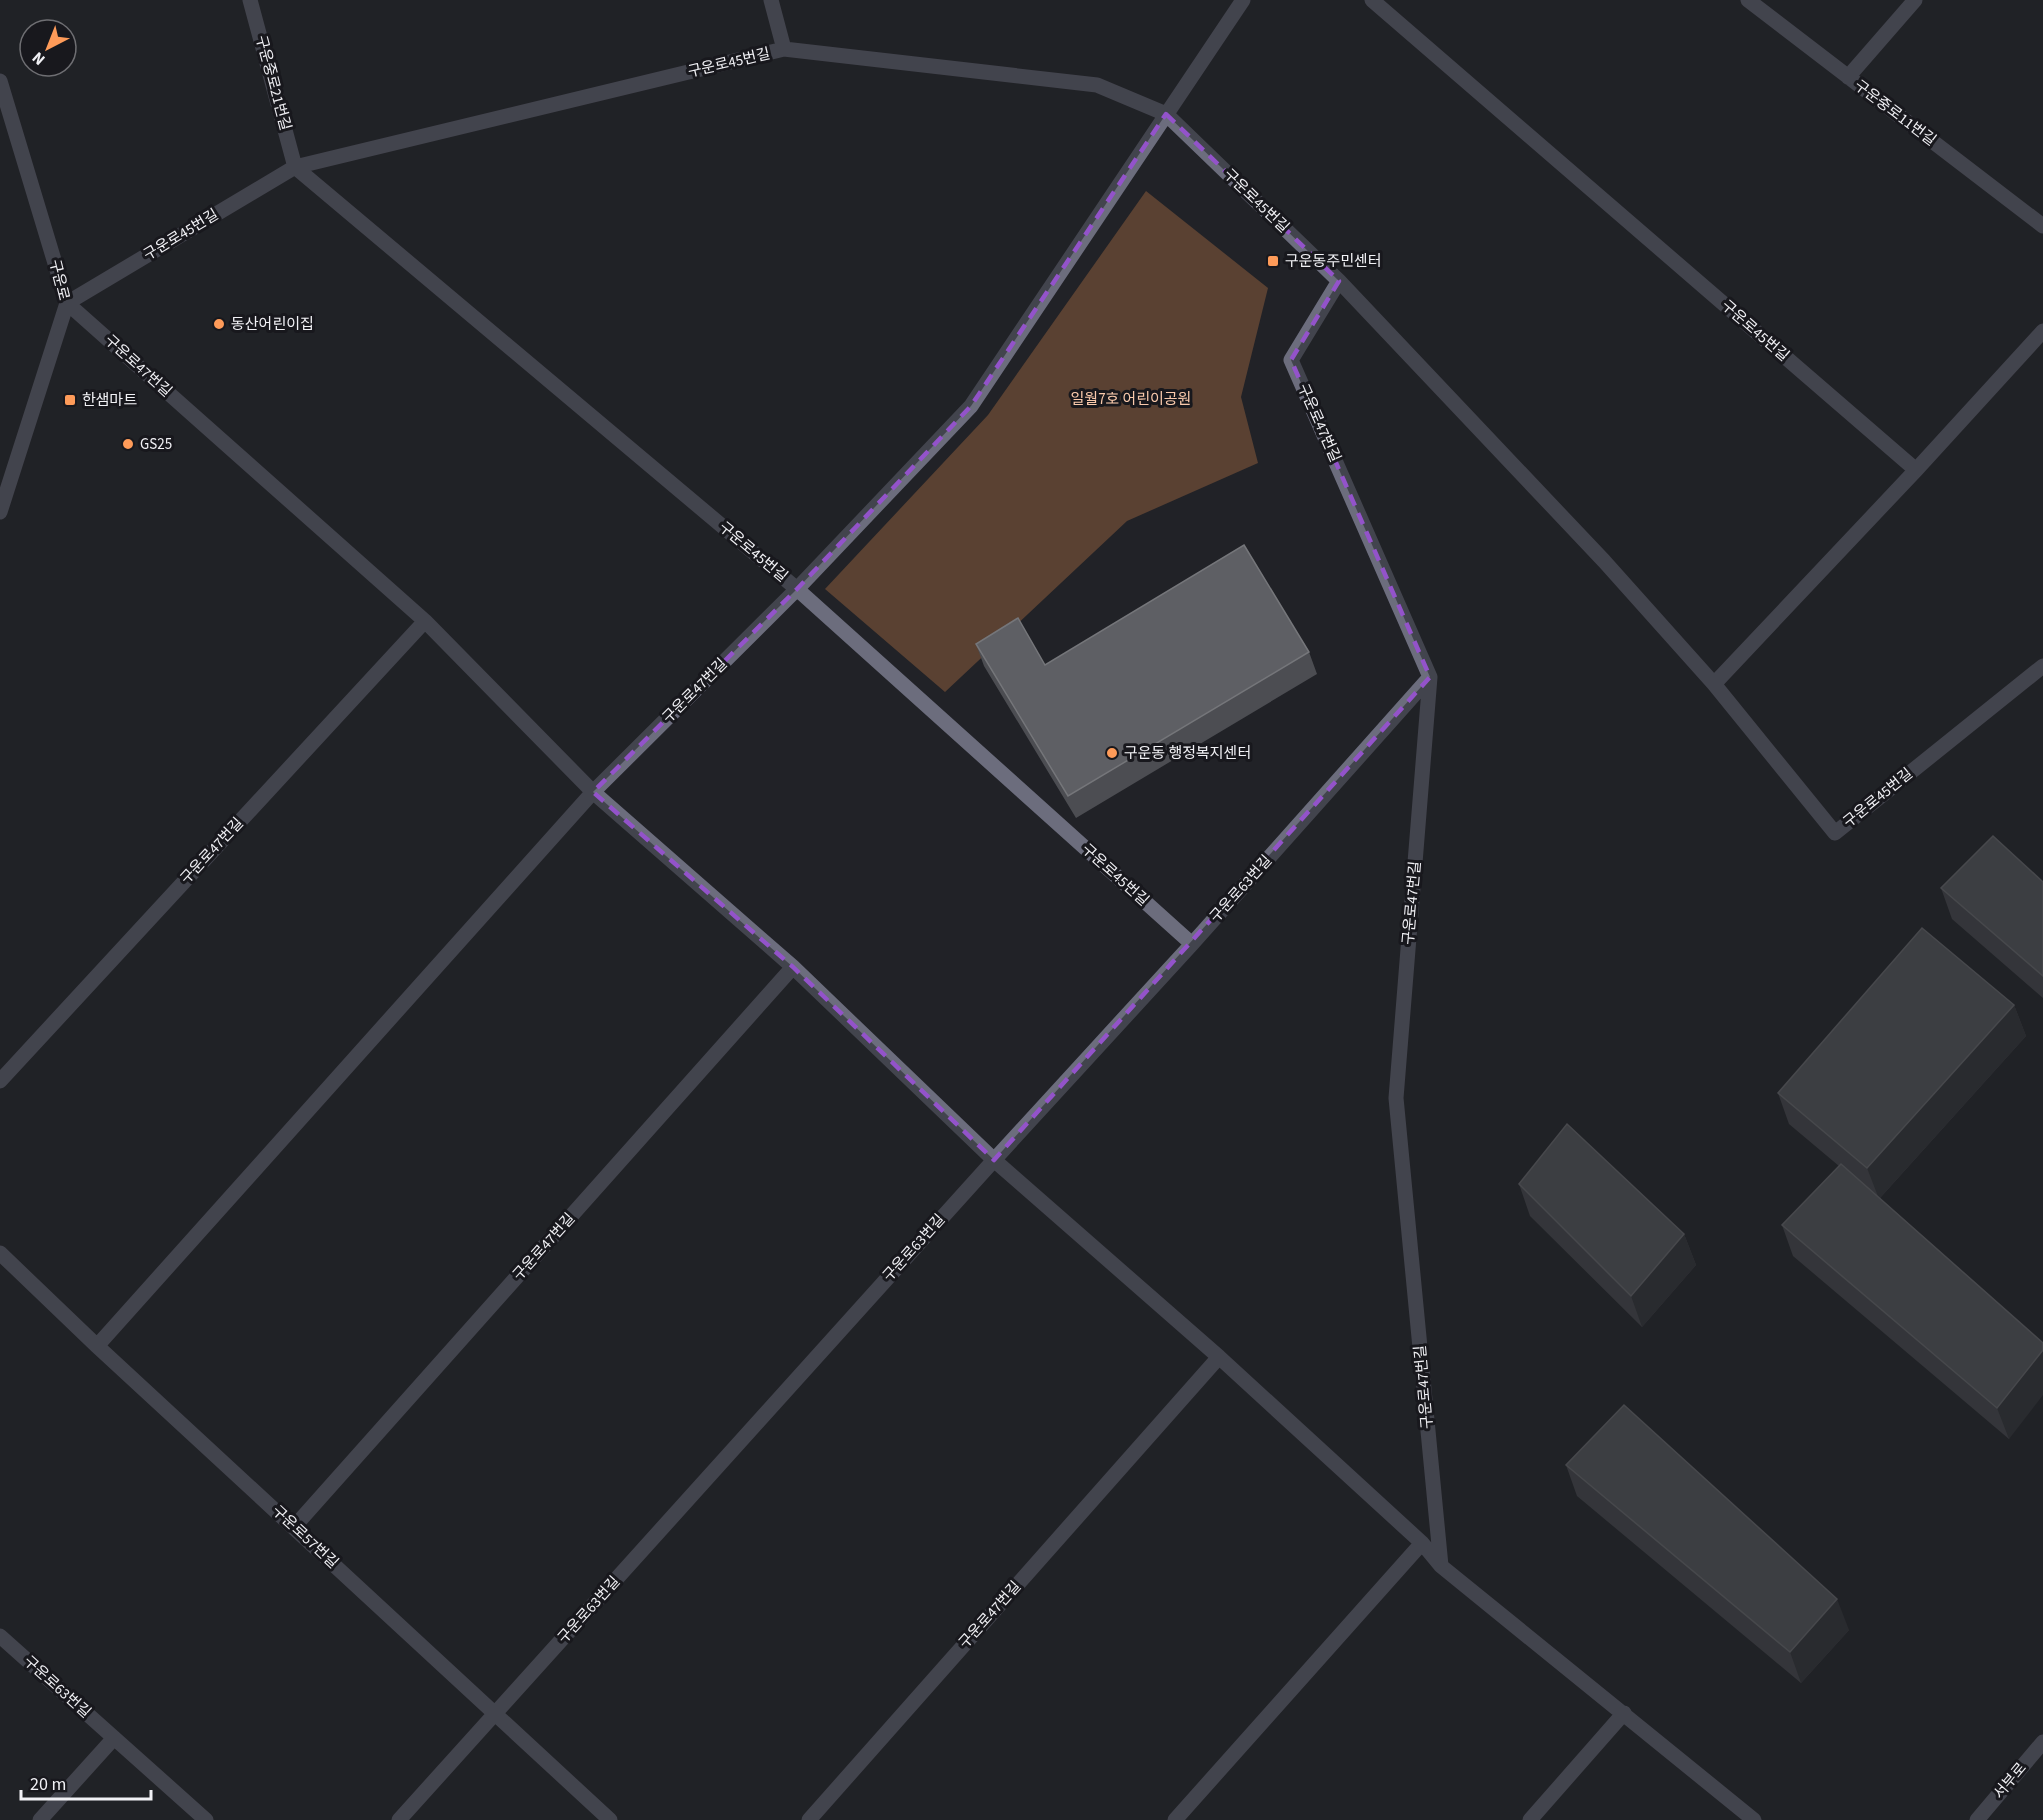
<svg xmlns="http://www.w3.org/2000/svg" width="2043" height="1820" font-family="'Source Sans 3','Noto Sans KR',sans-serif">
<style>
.green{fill:#5a4132}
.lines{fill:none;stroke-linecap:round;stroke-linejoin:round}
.minor{stroke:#6c6d7d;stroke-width:15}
.wall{fill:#4c4d52}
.shaded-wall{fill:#34353a}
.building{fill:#5e5f64;stroke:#75767a;stroke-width:1.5}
.marked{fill:none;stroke:#9353ca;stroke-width:4.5;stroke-dasharray:12 8;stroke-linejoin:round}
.poi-dot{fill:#fe9b59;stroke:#18181d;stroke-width:2}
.labels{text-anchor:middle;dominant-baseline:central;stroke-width:6;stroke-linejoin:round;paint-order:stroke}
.street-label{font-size:15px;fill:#f1f1f5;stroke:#18181d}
.poi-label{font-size:15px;fill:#f1f1f5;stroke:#18181d;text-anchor:start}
.park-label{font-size:15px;fill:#facaac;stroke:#18181d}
</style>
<rect width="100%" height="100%" fill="#212227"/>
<!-- green -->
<path class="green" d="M 1146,191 L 1268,288 L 1241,397 L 1258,463 L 1127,521 L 945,692 L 825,589 L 988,415 Z"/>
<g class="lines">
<!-- minor -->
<path class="minor" d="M 250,0 L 295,167 L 797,589 L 1192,944
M 771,0 L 784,49
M 1372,0 L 1916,470
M 1748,0 L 2043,226
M 1848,77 L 1915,0
M 0,81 L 67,303 L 0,512
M 1339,281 L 1291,360 L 1430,677 L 1396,1098 L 1441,1566
M 67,303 L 295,167 L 784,49 L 1097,85 L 1166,114 L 1339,281 L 1604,561 L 1714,684 L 1835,833 L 2043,666
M 67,303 L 425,621 L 593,792 L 793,967 L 994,1160 L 1219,1357 L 1422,1543 L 1441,1566 L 1754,1820
M 1714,684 L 1916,470 L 2043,331
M 0,1081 L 425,621
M 0,1253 L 97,1346 L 610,1820
M 97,1346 L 593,792 L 797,589 L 971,406 L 1243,0
M 294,1527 L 793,967
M 0,1636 L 206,1820
M 40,1820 L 114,1738
M 399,1820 L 994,1160 L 1192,944 L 1430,677
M 809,1820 L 1219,1357
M 1175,1820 L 1422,1543
M 1530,1820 L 1624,1713
M 1977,1820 L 2043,1742"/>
</g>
<!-- wall -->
<path class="wall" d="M 976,644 L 1045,665 L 1309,652 L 1317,674 L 1076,818 L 984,666 Z
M 2043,882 L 2043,998 L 1952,919 L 1941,888 Z
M 2014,1005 L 2026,1036 L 1880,1198 L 2043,1343 L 2009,1439 L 1793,1256 L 1782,1225 L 1839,1166 L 1789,1124 L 1778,1093 Z
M 1519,1184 L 1684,1234 L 1696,1265 L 1642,1327 L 1530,1216 Z
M 1566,1465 L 1849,1630 L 1801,1683 L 1577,1496 Z"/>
<!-- shaded-wall -->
<path class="shaded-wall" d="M 2014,1005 L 2026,1036 L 1879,1199 L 1867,1168 Z
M 1684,1234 L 1696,1265 L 1642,1327 L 1631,1296 Z
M 2043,1350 L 2043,1395 L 2009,1439 L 1997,1408 Z
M 1837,1599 L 1849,1630 L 1801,1683 L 1790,1652 Z"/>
<!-- building -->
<path class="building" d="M 1244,545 L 1309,652 L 1068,796 L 976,644 L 1018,618 L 1045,665 Z
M 1993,836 L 2043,882 L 2043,976 L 1941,888 Z
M 1922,928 L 2014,1005 L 1867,1168 L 1778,1093 Z
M 1567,1124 L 1684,1234 L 1631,1296 L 1519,1184 Z
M 1841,1164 L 2043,1343 L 2043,1350 L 1997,1408 L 1782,1225 Z
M 1624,1405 L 1837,1599 L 1790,1652 L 1566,1465 Z"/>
<!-- marked area -->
<path d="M0 0H2043V1820H0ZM 1166,114 L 1339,281 L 1291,360 L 1430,677 L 994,1160 L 793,967 L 593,792 L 797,589 L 971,406 Z" fill="#212227" fill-opacity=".55" fill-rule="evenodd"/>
<path class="marked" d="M 1166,114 L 1339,281 L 1291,360 L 1430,677 L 994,1160 L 793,967 L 593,792 L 797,589 L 971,406 Z"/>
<!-- markers -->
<g class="poi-dot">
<rect x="1267" y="255" width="12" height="12" rx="3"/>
<circle cx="219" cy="324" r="6"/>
<rect x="64" y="394" width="12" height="12" rx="3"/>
<circle cx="128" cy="444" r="6"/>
<circle cx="1112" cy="753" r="6"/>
</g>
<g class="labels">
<!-- street labels -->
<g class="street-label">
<text transform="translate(729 63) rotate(-13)">구운로45번길</text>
<text transform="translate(273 83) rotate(75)">구운중로21번길</text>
<text transform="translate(1895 113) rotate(37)">구운중로11번길</text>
<text transform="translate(1256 201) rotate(44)">구운로45번길</text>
<text transform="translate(181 235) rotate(-31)">구운로45번길</text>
<text transform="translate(59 280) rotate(76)">구운로</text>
<text transform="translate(1755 331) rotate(41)">구운로45번길</text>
<text transform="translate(138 366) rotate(42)">구운로47번길</text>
<text transform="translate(1319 423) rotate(66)">구운로47번길</text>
<text transform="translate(753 552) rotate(40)">구운로45번길</text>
<text transform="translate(695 691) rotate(-45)">구운로47번길</text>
<text transform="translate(1878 798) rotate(-39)">구운로45번길</text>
<text transform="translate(212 851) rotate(-47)">구운로47번길</text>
<text transform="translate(1115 875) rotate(42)">구운로45번길</text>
<text transform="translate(1241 889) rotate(-48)">구운로63번길</text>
<text transform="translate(1412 903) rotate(-85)">구운로47번길</text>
<text transform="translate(544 1247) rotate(-48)">구운로47번길</text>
<text transform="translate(914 1248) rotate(-48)">구운로63번길</text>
<text transform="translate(1424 1387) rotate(-95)">구운로47번길</text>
<text transform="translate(305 1537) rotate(43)">구운로57번길</text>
<text transform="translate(589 1610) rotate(-48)">구운로63번길</text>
<text transform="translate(990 1615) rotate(-48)">구운로47번길</text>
<text transform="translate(57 1687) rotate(42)">구운로63번길</text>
<text transform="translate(2010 1781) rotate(-50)">서부로</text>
</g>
<!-- poi labels -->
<g class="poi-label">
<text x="1285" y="261">구운동주민센터</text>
<text x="231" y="324">동산어린이집</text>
<text x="82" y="400">한샘마트</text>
<text x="140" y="444">GS25</text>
<text x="1124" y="753">구운동 행정복지센터</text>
</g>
<!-- park labels -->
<g class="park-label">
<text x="1131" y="399">일월7호 어린이공원</text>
</g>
</g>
<!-- north arrow -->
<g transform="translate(48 48) rotate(222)"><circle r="28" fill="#18181d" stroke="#6f6f73" stroke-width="1.5"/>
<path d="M0-4.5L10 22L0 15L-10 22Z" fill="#fe9b59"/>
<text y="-9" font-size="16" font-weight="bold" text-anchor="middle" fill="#f1f1f5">N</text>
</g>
<!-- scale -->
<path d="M21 1790v9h130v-9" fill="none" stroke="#f1f1f5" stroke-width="3"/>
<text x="30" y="1790" font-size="18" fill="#f1f1f5" stroke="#18181d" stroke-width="4.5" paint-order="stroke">20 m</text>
</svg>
